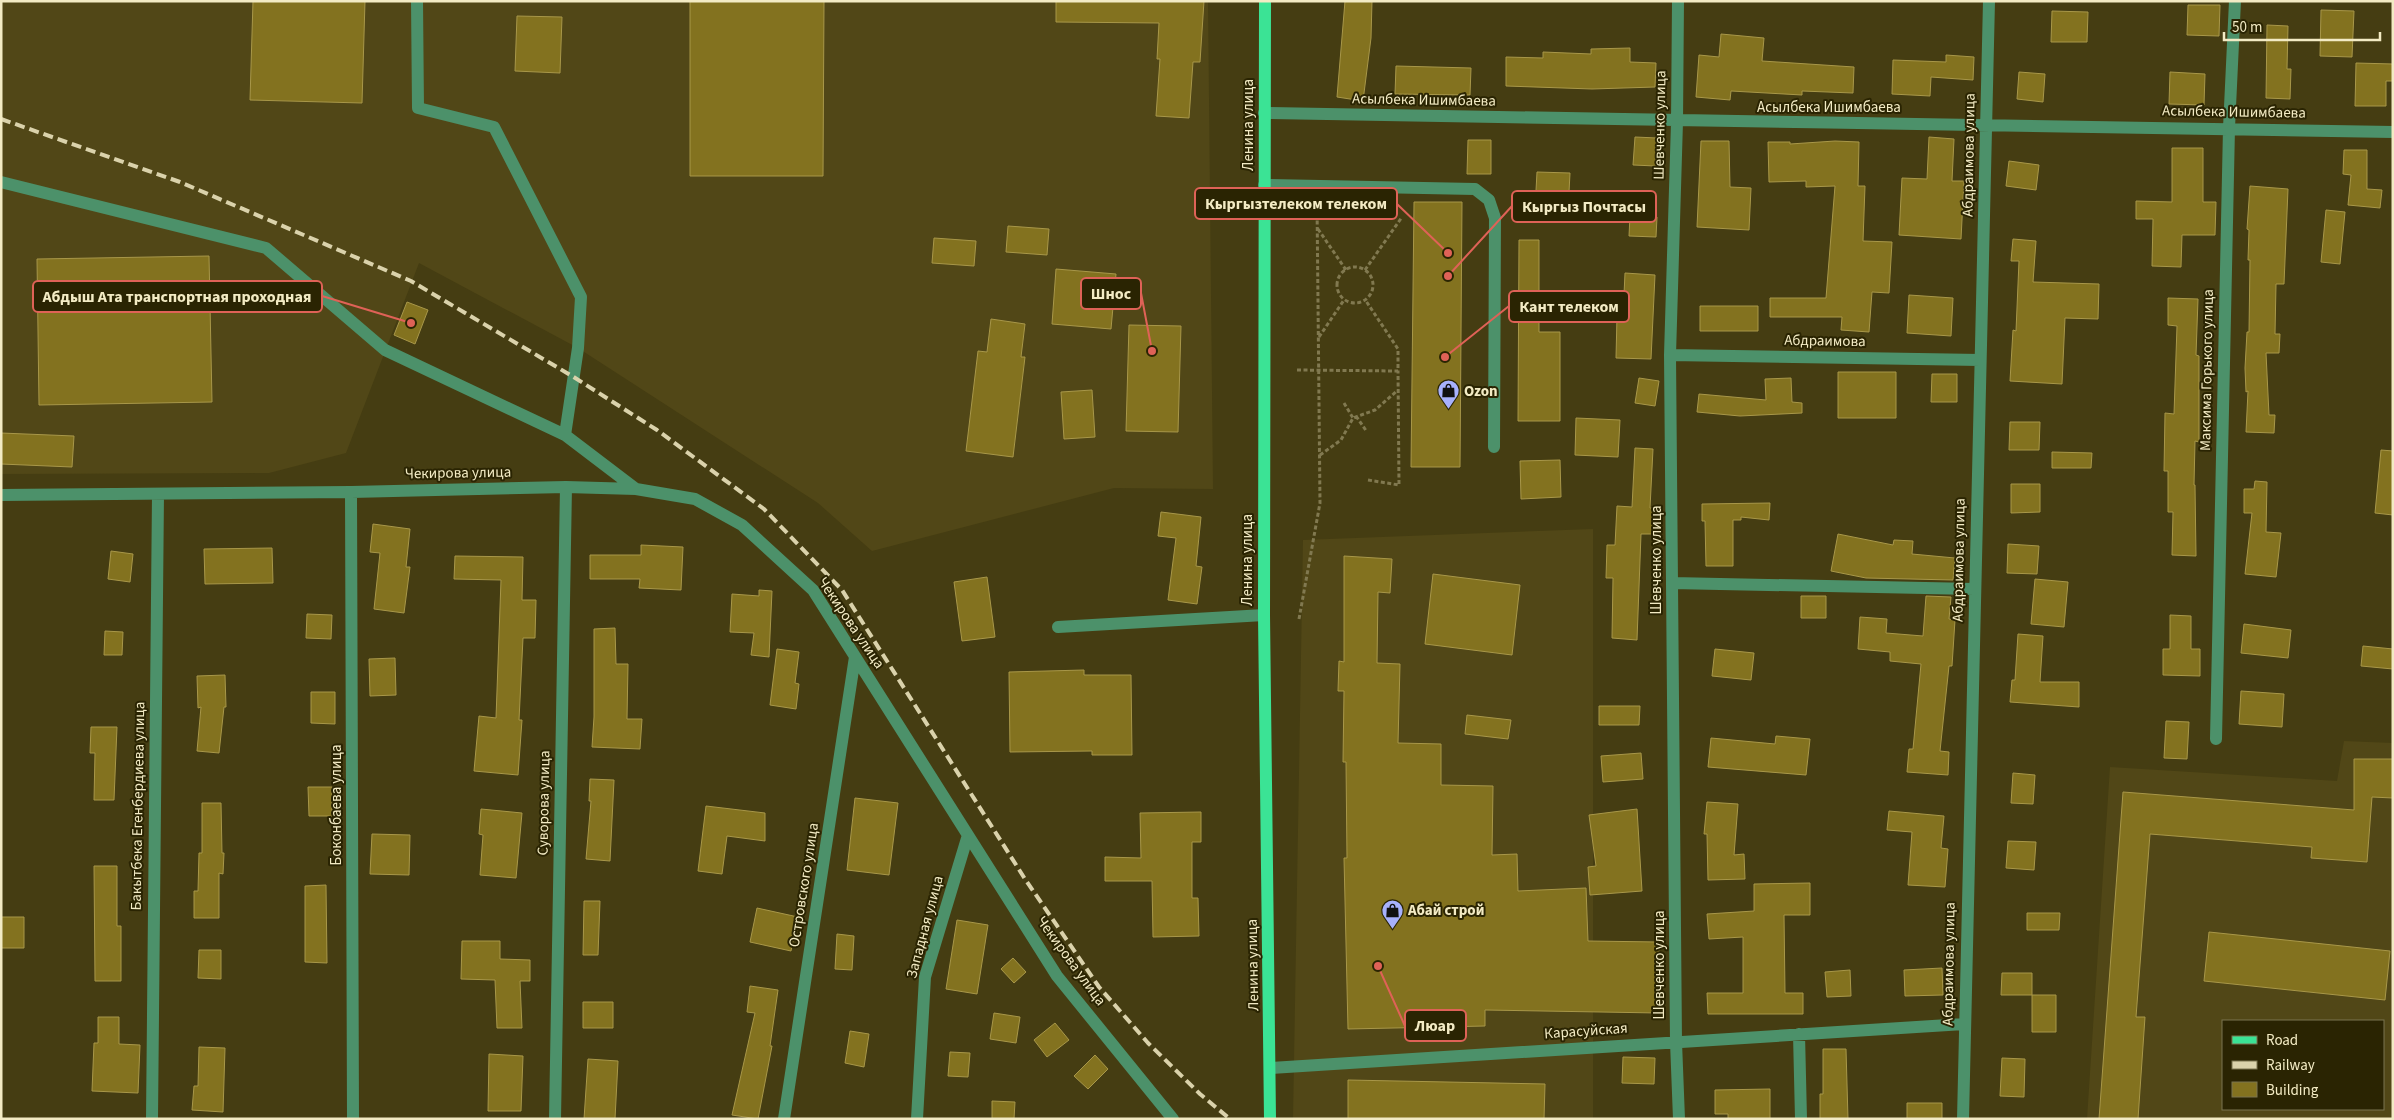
<svg xmlns="http://www.w3.org/2000/svg" width="2394" height="1120" font-family="'Source Sans 3',sans-serif">
<style>
.built{fill:#514717;fill-rule:evenodd}
.building{fill:#83721f;stroke:#a89749}
.lines{fill:none;stroke-linecap:round;stroke-linejoin:round}
.path{stroke:#817950;stroke-width:3;stroke-dasharray:4 2.5;stroke-linecap:butt}
.minor{stroke:#4c916a;stroke-width:12}
.major{stroke:#3be395;stroke-width:12}
.rail{stroke:#dad2ab;stroke-width:4;stroke-dasharray:10 5;stroke-linecap:butt}
.labels{text-anchor:middle;dominant-baseline:central;stroke-width:4;stroke-linejoin:round;paint-order:stroke}
.street-label{font-size:15px;fill:#f3ebc4;stroke:#2a2402}
.poi-label{font-size:15px;font-weight:bold;fill:#f3ebc4;stroke:#2a2402;text-anchor:start}
.leader{fill:none;stroke:#df6257;stroke-width:2}
.callout-dot{fill:#df6257;stroke:#2a2402;stroke-width:2}
.callout{fill:#2a2402;stroke:#df6257;stroke-width:2}
.callout-label{font-size:16px;text-anchor:middle;font-weight:bold;fill:#f3ebc4}
</style>
<rect width="100%" height="100%" fill="#453d12"/>
<!-- built -->
<path class="built" d="M 1,1 L 1208,1 L 1213,489 L 1114,488 L 872,551 L 818,503 L 578,348 L 419,263 L 346,453 L 269,473 L 1,474 Z
M 1593,529 L 1593,1119 L 1293,1119 L 1303,540 Z
M 2344,741 L 2393,743 L 2393,1119 L 2087,1119 L 2110,767 L 2337,781 ZM 2223,1021 L 2383,1021 L 2383,1109 L 2223,1109 Z"/>
<!-- building -->
<path class="building" d="M 253,1 L 365,1 L 362,103 L 250,100 Z
M 690,1 L 824,1 L 823,176 L 690,176 Z
M 1056,1 L 1204,1 L 1200,62 L 1193,62 L 1189,118 L 1156,116 L 1160,59 L 1157,59 L 1159,23 L 1056,22 Z
M 1345,1 L 1372,1 L 1371,38 L 1363,101 L 1337,97 Z
M 2188,5 L 2220,5 L 2219,36 L 2187,35 Z
M 2321,10 L 2354,11 L 2352,57 L 2320,56 Z
M 2052,11 L 2088,12 L 2087,42 L 2051,42 Z
M 517,16 L 562,17 L 560,73 L 515,71 Z
M 2267,25 L 2288,26 L 2287,69 L 2291,69 L 2290,99 L 2266,98 Z
M 1721,34 L 1764,38 L 1762,61 L 1854,67 L 1853,93 L 1802,91 L 1802,95 L 1731,91 L 1730,100 L 1696,97 L 1699,55 L 1719,57 Z
M 1630,48 L 1630,62 L 1656,63 L 1655,87 L 1592,89 L 1506,86 L 1506,57 L 1543,58 L 1543,52 L 1591,54 L 1591,49 Z
M 1946,55 L 1974,57 L 1973,80 L 1931,77 L 1930,96 L 1892,94 L 1893,60 L 1946,62 Z
M 2356,63 L 2393,64 L 2393,81 L 2386,81 L 2386,106 L 2355,106 Z
M 1396,66 L 1471,68 L 1470,95 L 1395,94 Z
M 2019,72 L 2045,74 L 2043,102 L 2017,99 Z
M 2170,72 L 2205,74 L 2204,105 L 2169,104 Z
M 1635,137 L 1657,138 L 1656,166 L 1633,165 Z
M 1929,137 L 1954,139 L 1952,181 L 1964,181 L 1961,239 L 1899,235 L 1902,178 L 1927,179 Z
M 1468,140 L 1491,140 L 1491,174 L 1467,174 Z
M 1701,141 L 1729,141 L 1730,187 L 1751,188 L 1749,230 L 1697,227 Z
M 1835,141 L 1859,142 L 1858,186 L 1865,186 L 1863,241 L 1892,242 L 1889,293 L 1872,292 L 1869,332 L 1841,330 L 1842,317 L 1770,317 L 1770,298 L 1826,298 L 1835,186 L 1806,187 L 1806,181 L 1769,182 L 1768,142 L 1790,142 L 1790,144 Z
M 2172,148 L 2203,148 L 2203,202 L 2216,202 L 2215,235 L 2182,235 L 2181,267 L 2152,266 L 2153,219 L 2136,219 L 2136,201 L 2172,202 Z
M 2344,150 L 2367,150 L 2367,189 L 2382,190 L 2380,208 L 2348,205 L 2351,175 L 2343,174 Z
M 2009,161 L 2039,165 L 2036,190 L 2006,186 Z
M 1537,172 L 1570,173 L 1568,211 L 1535,209 Z
M 2250,186 L 2288,189 L 2284,284 L 2276,284 L 2275,334 L 2280,334 L 2279,353 L 2266,353 L 2269,415 L 2275,415 L 2274,433 L 2246,432 L 2248,391 L 2246,392 L 2245,368 L 2247,332 L 2249,332 L 2250,260 L 2248,260 L 2249,230 L 2247,229 Z
M 1414,202 L 1462,202 L 1460,467 L 1411,467 Z
M 2326,210 L 2345,212 L 2340,264 L 2321,262 Z
M 1630,216 L 1657,217 L 1656,237 L 1629,236 Z
M 1008,226 L 1049,229 L 1047,255 L 1006,252 Z
M 934,238 L 976,241 L 974,266 L 932,263 Z
M 2013,239 L 2036,241 L 2033,282 L 2099,284 L 2098,319 L 2065,318 L 2062,384 L 2010,381 L 2013,330 L 2016,331 L 2019,261 L 2011,261 Z
M 1519,240 L 1539,240 L 1539,332 L 1560,332 L 1560,421 L 1518,421 Z
M 209,256 L 212,402 L 39,405 L 37,259 Z
M 1056,269 L 1116,274 L 1111,329 L 1052,324 Z
M 1625,273 L 1655,275 L 1651,359 L 1616,358 L 1617,316 L 1623,316 Z
M 1909,295 L 1953,298 L 1951,336 L 1907,333 Z
M 2168,298 L 2198,299 L 2196,355 L 2199,356 L 2199,442 L 2195,441 L 2194,485 L 2195,485 L 2196,556 L 2172,555 L 2173,512 L 2168,512 L 2168,471 L 2164,471 L 2165,413 L 2174,414 L 2177,326 L 2168,325 Z
M 407,302 L 428,310 L 415,344 L 394,335 Z
M 1700,306 L 1758,306 L 1758,331 L 1700,331 Z
M 991,319 L 1025,324 L 1021,357 L 1025,357 L 1013,457 L 966,451 L 978,351 L 987,352 Z
M 1129,325 L 1181,326 L 1178,432 L 1126,431 Z
M 1838,372 L 1896,372 L 1896,418 L 1838,418 Z
M 1932,374 L 1957,374 L 1957,402 L 1931,402 Z
M 1639,378 L 1659,381 L 1655,406 L 1635,403 Z
M 1791,378 L 1792,402 L 1802,403 L 1802,413 L 1740,416 L 1697,412 L 1699,394 L 1766,400 L 1765,379 Z
M 1092,390 L 1095,437 L 1064,439 L 1061,392 Z
M 1576,418 L 1620,420 L 1618,457 L 1575,455 Z
M 2010,422 L 2040,422 L 2039,450 L 2009,450 Z
M 1,433 L 74,436 L 72,467 L 1,464 Z
M 1635,448 L 1653,449 L 1650,508 L 1654,508 L 1653,534 L 1641,534 L 1637,640 L 1612,638 L 1613,578 L 1606,578 L 1607,545 L 1615,545 L 1617,506 L 1632,507 Z
M 2381,450 L 2393,451 L 2393,515 L 2375,513 Z
M 2052,452 L 2092,453 L 2091,468 L 2052,468 Z
M 1560,460 L 1561,497 L 1521,499 L 1520,461 Z
M 2255,481 L 2267,482 L 2266,532 L 2281,533 L 2276,577 L 2245,574 L 2252,513 L 2244,513 L 2244,489 L 2254,489 Z
M 2011,484 L 2040,484 L 2040,512 L 2011,513 Z
M 1770,503 L 1769,520 L 1741,517 L 1741,520 L 1733,520 L 1733,566 L 1706,566 L 1705,521 L 1702,521 L 1702,504 Z
M 1161,512 L 1201,517 L 1196,566 L 1202,567 L 1197,604 L 1168,600 L 1176,538 L 1158,536 Z
M 373,524 L 410,529 L 406,567 L 410,567 L 404,613 L 374,609 L 380,553 L 370,552 Z
M 1838,534 L 1893,545 L 1894,540 L 1913,541 L 1912,554 L 1955,558 L 1953,580 L 1866,578 L 1831,571 Z
M 2008,544 L 2039,546 L 2037,574 L 2007,573 Z
M 641,545 L 683,547 L 681,590 L 639,588 L 640,579 L 590,579 L 590,555 L 641,555 Z
M 272,548 L 273,583 L 205,584 L 204,549 Z
M 111,551 L 133,554 L 130,582 L 108,579 Z
M 455,556 L 523,557 L 522,600 L 536,600 L 535,638 L 523,638 L 519,720 L 522,720 L 518,775 L 474,771 L 479,716 L 496,718 L 501,580 L 454,579 Z
M 1344,556 L 1392,559 L 1390,593 L 1378,592 L 1377,663 L 1400,664 L 1398,743 L 1441,744 L 1441,785 L 1493,786 L 1492,855 L 1517,854 L 1518,891 L 1586,888 L 1588,941 L 1659,942 L 1658,1013 L 1485,1010 L 1485,1026 L 1348,1029 L 1344,858 L 1347,858 L 1346,762 L 1343,762 L 1344,691 L 1338,691 L 1339,661 L 1344,662 Z
M 1433,574 L 1520,585 L 1512,655 L 1425,644 Z
M 987,577 L 995,637 L 962,641 L 954,582 Z
M 2035,579 L 2068,582 L 2064,627 L 2031,624 Z
M 759,590 L 772,591 L 769,657 L 751,655 L 754,633 L 730,632 L 732,594 L 759,596 Z
M 1801,596 L 1826,596 L 1826,618 L 1801,618 Z
M 1926,596 L 1951,597 L 1949,619 L 1955,620 L 1952,666 L 1949,666 L 1940,751 L 1949,752 L 1948,775 L 1907,772 L 1909,749 L 1913,749 L 1921,664 L 1890,661 L 1890,652 L 1858,649 L 1860,617 L 1887,619 L 1886,633 L 1923,636 Z
M 307,614 L 332,615 L 331,639 L 306,638 Z
M 2170,615 L 2191,616 L 2191,649 L 2200,649 L 2200,676 L 2163,675 L 2163,649 L 2170,649 Z
M 2244,624 L 2291,630 L 2288,658 L 2241,653 Z
M 615,628 L 616,664 L 628,664 L 627,719 L 642,719 L 640,749 L 592,747 L 594,717 L 594,629 Z
M 105,631 L 123,632 L 122,655 L 104,655 Z
M 2018,634 L 2043,636 L 2040,682 L 2079,682 L 2079,707 L 2010,702 L 2012,680 L 2015,680 Z
M 2363,646 L 2393,649 L 2393,669 L 2361,666 Z
M 777,649 L 799,652 L 795,683 L 799,684 L 796,709 L 770,705 Z
M 1715,649 L 1754,653 L 1751,680 L 1712,676 Z
M 395,658 L 396,695 L 370,696 L 369,659 Z
M 1084,670 L 1084,675 L 1131,675 L 1132,755 L 1092,755 L 1092,751 L 1010,752 L 1009,672 Z
M 225,675 L 226,707 L 224,707 L 219,753 L 197,751 L 201,707 L 198,708 L 197,676 Z
M 2241,691 L 2284,694 L 2282,727 L 2239,724 Z
M 311,692 L 335,692 L 335,724 L 311,723 Z
M 1599,706 L 1640,706 L 1639,725 L 1599,725 Z
M 1467,715 L 1511,720 L 1508,739 L 1465,734 Z
M 2166,721 L 2189,722 L 2187,759 L 2164,758 Z
M 91,727 L 117,727 L 114,800 L 94,800 L 95,753 L 90,753 Z
M 1776,736 L 1810,739 L 1806,775 L 1708,767 L 1711,738 L 1775,744 Z
M 1641,753 L 1643,779 L 1603,782 L 1601,756 Z
M 2354,759 L 2393,759 L 2393,798 L 2372,797 L 2367,862 L 2311,858 L 2312,847 L 2150,834 L 2136,1017 L 2145,1017 L 2138,1119 L 2099,1119 L 2123,792 L 2354,810 Z
M 2013,773 L 2035,775 L 2033,804 L 2011,803 Z
M 590,779 L 614,780 L 610,861 L 586,859 L 591,801 L 589,801 Z
M 308,787 L 332,787 L 332,816 L 309,816 Z
M 855,798 L 898,803 L 889,875 L 847,870 Z
M 1707,802 L 1738,804 L 1734,855 L 1744,854 L 1745,879 L 1708,880 L 1707,834 L 1704,834 Z
M 202,803 L 221,803 L 222,853 L 224,853 L 223,874 L 219,873 L 219,918 L 194,918 L 194,891 L 198,891 L 199,853 L 202,853 Z
M 706,806 L 765,813 L 765,841 L 727,836 L 722,874 L 698,871 Z
M 481,809 L 522,813 L 516,878 L 480,875 L 483,835 L 479,834 Z
M 1637,809 L 1642,891 L 1590,895 L 1588,867 L 1596,866 L 1589,815 Z
M 1889,811 L 1944,816 L 1941,848 L 1948,849 L 1945,887 L 1908,885 L 1912,832 L 1887,830 Z
M 1201,812 L 1201,842 L 1192,842 L 1192,898 L 1198,898 L 1199,936 L 1153,937 L 1152,881 L 1105,881 L 1105,857 L 1141,858 L 1140,813 Z
M 372,834 L 410,835 L 409,875 L 370,874 Z
M 2008,841 L 2036,842 L 2034,870 L 2006,868 Z
M 94,866 L 117,866 L 117,926 L 121,926 L 121,981 L 95,981 Z
M 1810,883 L 1810,915 L 1784,915 L 1785,993 L 1803,993 L 1803,1014 L 1708,1014 L 1707,993 L 1743,993 L 1743,937 L 1709,939 L 1707,914 L 1754,911 L 1754,884 Z
M 326,885 L 327,963 L 305,962 L 305,886 Z
M 584,901 L 600,901 L 598,955 L 583,955 Z
M 757,908 L 798,917 L 791,951 L 750,942 Z
M 2027,913 L 2060,913 L 2059,930 L 2027,930 Z
M 1,917 L 24,917 L 24,948 L 1,948 Z
M 957,920 L 988,925 L 977,994 L 946,989 Z
M 2209,932 L 2390,951 L 2385,1000 L 2204,981 Z
M 837,934 L 854,936 L 852,970 L 835,969 Z
M 462,941 L 500,941 L 500,959 L 530,960 L 530,981 L 520,981 L 522,1028 L 497,1028 L 495,980 L 461,979 Z
M 199,950 L 221,950 L 221,979 L 198,978 Z
M 1013,958 L 1026,972 L 1014,983 L 1001,969 Z
M 1942,968 L 1943,995 L 1905,996 L 1904,970 Z
M 1850,970 L 1851,996 L 1827,997 L 1825,972 Z
M 2002,973 L 2032,973 L 2032,995 L 2001,995 Z
M 750,986 L 778,990 L 770,1046 L 772,1046 L 758,1119 L 732,1115 L 755,1013 L 747,1012 Z
M 2032,995 L 2056,995 L 2056,1032 L 2032,1032 Z
M 583,1002 L 613,1002 L 613,1028 L 583,1028 Z
M 994,1013 L 1020,1017 L 1016,1043 L 990,1039 Z
M 98,1017 L 119,1017 L 119,1044 L 140,1045 L 138,1093 L 92,1091 L 94,1043 L 98,1043 Z
M 1055,1023 L 1069,1040 L 1047,1057 L 1034,1040 Z
M 850,1031 L 869,1034 L 864,1067 L 845,1063 Z
M 199,1047 L 225,1048 L 223,1112 L 192,1110 L 194,1086 L 198,1086 Z
M 1823,1049 L 1846,1049 L 1848,1119 L 1820,1119 L 1820,1094 L 1823,1094 Z
M 950,1052 L 970,1053 L 968,1077 L 948,1076 Z
M 489,1054 L 523,1056 L 521,1111 L 488,1111 Z
M 1095,1055 L 1108,1069 L 1088,1089 L 1074,1076 Z
M 1623,1057 L 1655,1058 L 1654,1084 L 1622,1083 Z
M 2002,1058 L 2025,1059 L 2024,1097 L 2000,1096 Z
M 588,1059 L 618,1061 L 615,1119 L 584,1119 Z
M 1348,1080 L 1545,1084 L 1544,1119 L 1348,1119 Z
M 1770,1089 L 1770,1119 L 1728,1119 L 1728,1114 L 1715,1114 L 1715,1090 Z
M 992,1101 L 1015,1102 L 1014,1119 L 992,1119 Z
M 1907,1103 L 1942,1103 L 1942,1119 L 1907,1119 Z"/>
<g class="lines">
<!-- path -->
<path class="path" d="M 1318,229 L 1346,270
M1337 285a18 18 0 1 1 36 0a18 18 0 1 1-36 0Z
M 1365,270 L 1402,217
M 1319,337 L 1344,300
M 1297,370 L 1398,371 L 1398,349 L 1366,301
M 1344,403 L 1353,418
M 1356,416 L 1367,432
M 1320,455 L 1341,440 L 1353,418 L 1375,410 L 1398,390
M 1368,480 L 1399,485 L 1398,371
M 1299,619 L 1320,503 L 1317,202"/>
<!-- minor -->
<path class="minor" d="M 417,1 L 418,108 L 494,127 L 581,297 L 578,348 L 565,435
M 1678,1 L 1677,122 L 1670,355 L 1676,1042 L 1679,1119
M 1264,113 C 1640,122 2017,123 2393,132
M 1,182 L 266,248 L 385,350 L 565,435 L 636,489
M 1264,185 L 1475,189 L 1489,200 L 1495,218 L 1494,447
M 1670,355 L 1980,360
M 351,492 L 353,1119
M 1,495 L 351,492 L 566,487 L 636,489 L 695,499 L 742,525 L 813,590 L 1057,976 L 1173,1119
M 1672,583 L 1974,589
M 1058,627 L 1264,615
M 2216,739 L 2229,128 L 2235,1
M 1799,1034 L 1801,1119
M 1271,1068 L 1964,1024
M 152,1119 L 158,494
M 555,1119 L 566,487
M 784,1119 L 855,657
M 917,1119 L 925,977 L 968,835
M 1963,1119 L 1989,1"/>
<!-- major -->
<path class="major" d="M 1265,1 L 1264,615 L 1270,1119"/>
<!-- rail -->
<path class="rail" d="M 1,119 L 180,182 L 411,281 L 572,376 L 657,430 L 764,509 L 842,590 L 1025,879 L 1099,987 L 1148,1043 L 1200,1094 L 1230,1119"/>
</g>
<!-- icons -->
<defs>
<symbol id="shop-pin" viewBox="-11 -11 22 30"><path d="M0 17L-7.5 6A9.5 9.5 0 1 1 7.5 6Z" fill="#a7b1fc" stroke="#2a2402"/><path d="M-5-2.5h2.3a2.7 3.5 0 0 1 5.4 0H5L5.5 6h-11ZM-1.5-2.5h3a1.5 2.3 0 0 0-3 0Z" fill="#111"/></symbol>
</defs>
<g fill-rule="evenodd">
<use href="#shop-pin" x="1436" y="378" width="25" height="34"/>
<use href="#shop-pin" x="1380" y="898" width="25" height="34"/>
</g>
<g class="labels">
<!-- street labels -->
<g class="street-label">
<text transform="translate(1424 100) rotate(1)">Асылбека Ишимбаева</text>
<text x="1829" y="107">Асылбека Ишимбаева</text>
<text transform="translate(2234 112) rotate(1)">Асылбека Ишимбаева</text>
<text transform="translate(1248 125) rotate(-90)">Ленина улица</text>
<text transform="translate(1660 125) rotate(-89)">Шевченко улица</text>
<text transform="translate(1969 155) rotate(-89)">Абдраимова улица</text>
<text transform="translate(1825 341) rotate(1)">Абдраимова</text>
<text transform="translate(2207 370) rotate(-89)">Максима Горького улица</text>
<text transform="translate(458 473) rotate(-1)">Чекирова улица</text>
<text transform="translate(1247 560) rotate(-90)">Ленина улица</text>
<text transform="translate(1656 560) rotate(-90)">Шевченко улица</text>
<text transform="translate(1959 560) rotate(-89)">Абдраимова улица</text>
<text transform="translate(851 623) rotate(56)">Чекирова улица</text>
<text transform="translate(544 803) rotate(-89)">Суворова улица</text>
<text transform="translate(336 805) rotate(-90)">Боконбаева улица</text>
<text transform="translate(138 806) rotate(-89)">Бакытбека Егенбердиева улица</text>
<text transform="translate(804 885) rotate(-81)">Островского улица</text>
<text transform="translate(925 927) rotate(-75)">Западная улица</text>
<text transform="translate(1071 961) rotate(54)">Чекирова улица</text>
<text transform="translate(1949 964) rotate(-89)">Абдраимова улица</text>
<text transform="translate(1253 965) rotate(-91)">Ленина улица</text>
<text transform="translate(1659 965) rotate(-90)">Шевченко улица</text>
<text transform="translate(1586 1031) rotate(-4)">Карасуйская</text>
</g>
<!-- poi labels -->
<g class="poi-label">
<text x="1464" y="391">Ozon</text>
<text x="1408" y="910">Абай строй</text>
</g>
</g>
<!-- callouts -->
<path class="leader" d="M1448 253L1397 204M1448 276L1512 206M1152 351L1141 293M411 323L322 296M1445 357L1509 306M1378 966L1405 1026"/>
<g class="callout-dot">
<circle cx="1448" cy="253" r="5"/>
<circle cx="1448" cy="276" r="5"/>
<circle cx="1152" cy="351" r="5"/>
<circle cx="411" cy="323" r="5"/>
<circle cx="1445" cy="357" r="5"/>
<circle cx="1378" cy="966" r="5"/>
</g>
<g class="callout">
<rect x="1195" y="188" width="202" height="31" rx="5"/>
<rect x="1512" y="191" width="144" height="31" rx="5"/>
<rect x="1081" y="278" width="60" height="31" rx="5"/>
<rect x="33" y="281" width="289" height="31" rx="5"/>
<rect x="1509" y="291" width="120" height="31" rx="5"/>
<rect x="1405" y="1010" width="61" height="31" rx="5"/>
</g>
<g class="callout-label">
<text x="1296" y="209">Кыргызтелеком телеком</text>
<text x="1584" y="212">Кыргыз Почтасы</text>
<text x="1111" y="299">Шнос</text>
<text x="177" y="302">Абдыш Ата транспортная проходная</text>
<text x="1569" y="312">Кант телеком</text>
<text x="1435" y="1031">Люар</text>
</g>
<!-- border -->
<rect width="2394" height="1120" fill="none" stroke="#f3ebc4" stroke-width="5"/>
<!-- legend -->
<rect x="2222" y="1020" width="162" height="90" fill="#2a2402" stroke="#7a7450"/>
<rect x="2232" y="1036" width="25" height="8" fill="#3be395" stroke="#7a7450"/>
<text x="2266" y="1045" font-size="15" fill="#f3ebc4">Road</text>
<rect x="2232" y="1061" width="25" height="8" fill="#dad2ab" stroke="#7a7450"/>
<text x="2266" y="1070" font-size="15" fill="#f3ebc4">Railway</text>
<rect x="2232" y="1082" width="25" height="15" fill="#83721f" stroke="#7a7450"/>
<text x="2266" y="1095" font-size="15" fill="#f3ebc4">Building</text>
<!-- scale -->
<path d="M2224 32v8h156v-8" fill="none" stroke="#f3ebc4" stroke-width="2.5"/>
<text x="2232" y="32" font-size="15" fill="#f3ebc4" stroke="#2a2402" stroke-width="4" paint-order="stroke">50 m</text>
</svg>
